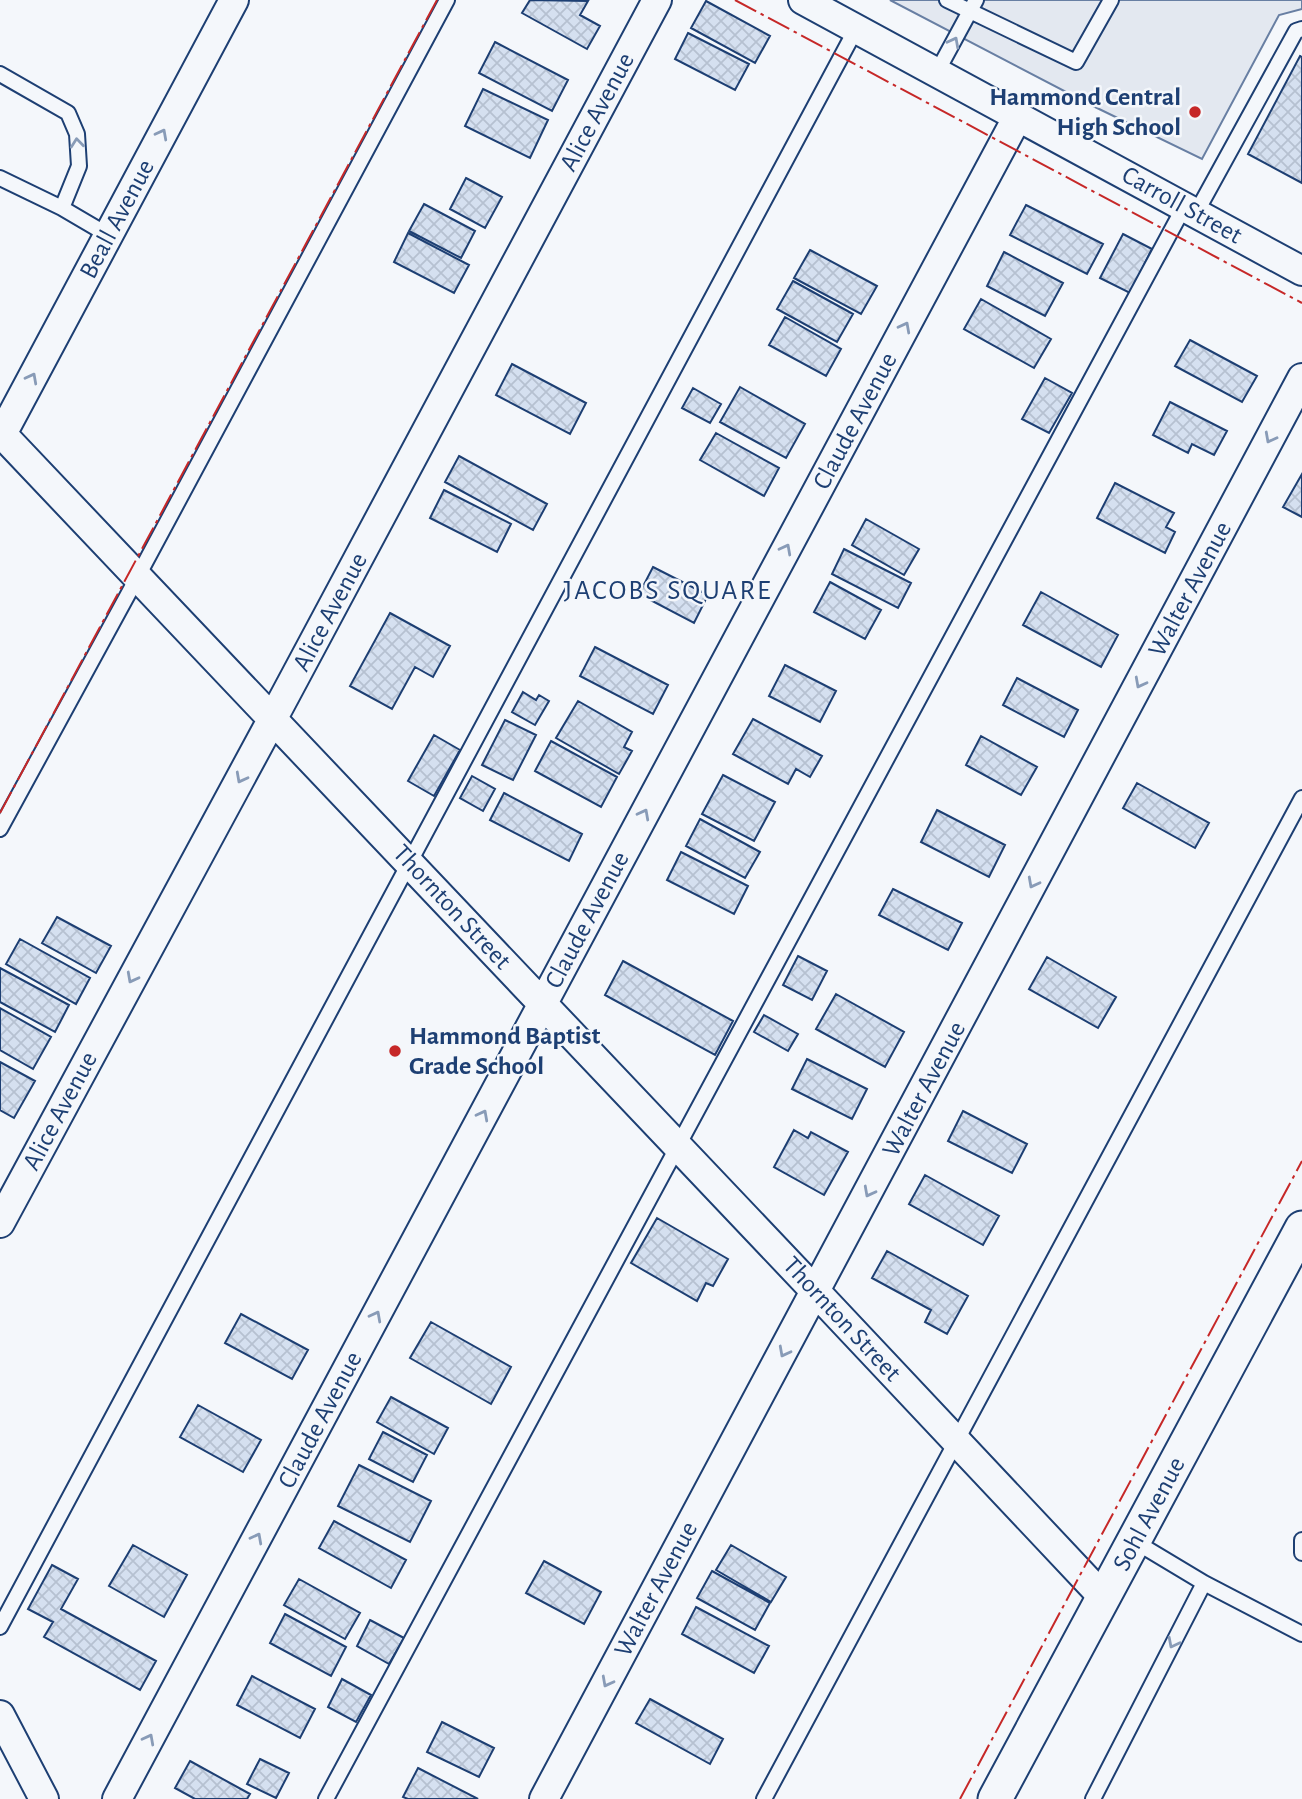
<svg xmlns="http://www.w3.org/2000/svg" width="1302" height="1799" font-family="'Alegreya Sans',sans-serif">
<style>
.parking{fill:#e3e8f0;stroke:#687fa3;stroke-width:2}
.building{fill:url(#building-cross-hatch);stroke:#1d3f73;stroke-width:2}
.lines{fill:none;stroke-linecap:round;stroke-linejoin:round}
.service-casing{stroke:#1d3f73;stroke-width:18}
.minor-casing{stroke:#1d3f73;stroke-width:32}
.tertiary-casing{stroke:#1d3f73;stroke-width:37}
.service{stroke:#f4f7fb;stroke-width:14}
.minor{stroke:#f4f7fb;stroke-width:28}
.tertiary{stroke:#f4f7fb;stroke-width:33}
.power{stroke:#c62828;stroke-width:2;stroke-dasharray:24 5 3.5 5;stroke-linecap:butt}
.oneway{stroke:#889bb7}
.poi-dot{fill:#c62828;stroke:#f4f7fb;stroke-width:2.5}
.labels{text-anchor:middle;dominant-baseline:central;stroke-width:5;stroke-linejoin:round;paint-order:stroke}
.poi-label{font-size:26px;font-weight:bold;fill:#1d3f73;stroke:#f4f7fb;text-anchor:end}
.street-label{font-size:26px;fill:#1d3f73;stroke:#f4f7fb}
.neighbourhood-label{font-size:28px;letter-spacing:2px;fill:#1d3f73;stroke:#f4f7fb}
</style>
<defs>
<pattern id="building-cross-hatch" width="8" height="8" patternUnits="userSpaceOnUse" patternTransform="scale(1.75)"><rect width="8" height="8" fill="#d5e0f0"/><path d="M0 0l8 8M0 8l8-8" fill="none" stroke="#b6c1d1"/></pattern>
</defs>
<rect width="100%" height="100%" fill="#f4f7fb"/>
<!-- parking -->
<path class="parking" d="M 890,0 L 1302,0 L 1302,9 L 1279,15 L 1202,159 L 1095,107 Z"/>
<!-- building -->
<path class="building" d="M 530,0 L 588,1 L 580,15 L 600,26 L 587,49 L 522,13 Z
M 706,1 L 770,36 L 755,63 L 691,28 Z
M 688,33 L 749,64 L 735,90 L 675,59 Z
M 495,42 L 568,80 L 552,111 L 479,73 Z
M 1300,56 L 1302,57 L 1302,183 L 1248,154 Z
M 483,89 L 548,120 L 530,158 L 465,126 Z
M 466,178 L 502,197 L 485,228 L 450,209 Z
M 424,204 L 475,231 L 461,258 L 409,231 Z
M 1026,205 L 1103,244 L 1087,274 L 1010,235 Z
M 408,233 L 469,265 L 454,293 L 394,262 Z
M 1123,234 L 1152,249 L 1130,293 L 1100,278 Z
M 810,250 L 877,286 L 861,314 L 794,278 Z
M 1004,252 L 1063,283 L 1045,316 L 987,286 Z
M 793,281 L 853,314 L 837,342 L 777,309 Z
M 981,299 L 1051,339 L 1034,368 L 964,329 Z
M 785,317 L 841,349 L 826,376 L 769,345 Z
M 1190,340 L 1257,376 L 1242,402 L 1175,366 Z
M 512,364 L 586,403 L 570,434 L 496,395 Z
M 1045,378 L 1072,393 L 1049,433 L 1022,419 Z
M 740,387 L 805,424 L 786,458 L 720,422 Z
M 693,388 L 721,404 L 710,423 L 682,408 Z
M 1170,402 L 1227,431 L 1214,455 L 1192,444 L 1188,453 L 1153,435 Z
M 716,433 L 779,468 L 764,496 L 700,460 Z
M 459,456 L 547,504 L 533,530 L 445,482 Z
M 1302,474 L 1302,517 L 1283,507 Z
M 1115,483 L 1174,513 L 1166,527 L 1175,532 L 1165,553 L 1097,518 Z
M 444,490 L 511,524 L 497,552 L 430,518 Z
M 866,519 L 919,549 L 904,575 L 852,545 Z
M 844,549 L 911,583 L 898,608 L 832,574 Z
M 653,567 L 708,595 L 694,623 L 639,594 Z
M 830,582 L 881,610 L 865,639 L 814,612 Z
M 1041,592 L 1118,635 L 1101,667 L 1023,625 Z
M 390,613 L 450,646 L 433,677 L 415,667 L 392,709 L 350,686 Z
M 595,647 L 668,685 L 653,714 L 580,676 Z
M 785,665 L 836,691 L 820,722 L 769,696 Z
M 1017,678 L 1078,710 L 1064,737 L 1003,705 Z
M 523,692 L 536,700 L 539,695 L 549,701 L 535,725 L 512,712 Z
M 578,701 L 632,732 L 624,747 L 632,751 L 619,774 L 556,738 Z
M 753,719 L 822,756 L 810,777 L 796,769 L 788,784 L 733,754 Z
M 505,720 L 536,735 L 513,780 L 482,765 Z
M 434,735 L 460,750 L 434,796 L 408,781 Z
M 981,736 L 1037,767 L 1021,795 L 966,765 Z
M 551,741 L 617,777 L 601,807 L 535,771 Z
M 723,775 L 775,802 L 754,841 L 702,814 Z
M 472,776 L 495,789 L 483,811 L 460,798 Z
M 1137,783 L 1209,823 L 1195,848 L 1123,808 Z
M 504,793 L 582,834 L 569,861 L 490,820 Z
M 937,810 L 1005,845 L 989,877 L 921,842 Z
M 700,819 L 760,852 L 745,878 L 686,846 Z
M 681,852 L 748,886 L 734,914 L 667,880 Z
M 893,889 L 962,923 L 948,950 L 879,915 Z
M 57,917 L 111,946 L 96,973 L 42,943 Z
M 20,939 L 90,978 L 76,1004 L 6,964 Z
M 798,956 L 827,971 L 812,1000 L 783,985 Z
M 1047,957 L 1116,997 L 1098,1028 L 1029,989 Z
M 623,961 L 733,1021 L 715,1055 L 605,995 Z
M 0,968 L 69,1005 L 55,1032 L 0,1002 Z
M 836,994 L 904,1032 L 885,1067 L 816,1029 Z
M 0,1008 L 51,1037 L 33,1069 L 0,1050 Z
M 764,1015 L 798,1034 L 788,1051 L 754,1032 Z
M 807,1059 L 867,1089 L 852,1119 L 792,1089 Z
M 0,1062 L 35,1081 L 14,1118 L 0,1110 Z
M 963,1111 L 1027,1144 L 1012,1173 L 948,1141 Z
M 794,1130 L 808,1138 L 811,1132 L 848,1152 L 824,1195 L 774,1167 Z
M 925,1175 L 999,1216 L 983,1245 L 909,1204 Z
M 657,1218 L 728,1259 L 713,1286 L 706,1283 L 697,1301 L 631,1263 Z
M 887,1251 L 968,1296 L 947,1334 L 925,1322 L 931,1310 L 872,1278 Z
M 241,1314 L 308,1350 L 292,1379 L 225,1343 Z
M 431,1322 L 511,1367 L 491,1404 L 410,1358 Z
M 391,1397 L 448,1428 L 434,1454 L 377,1422 Z
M 198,1405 L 261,1440 L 243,1472 L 180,1437 Z
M 383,1432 L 427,1455 L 413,1482 L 369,1459 Z
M 359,1465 L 431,1501 L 410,1542 L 338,1506 Z
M 334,1521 L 406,1560 L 391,1588 L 319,1548 Z
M 133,1545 L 187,1575 L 164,1617 L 109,1586 Z
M 731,1545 L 786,1577 L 771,1602 L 716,1570 Z
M 544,1561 L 601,1592 L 584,1624 L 526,1593 Z
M 52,1565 L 78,1579 L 61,1609 L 156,1661 L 140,1690 L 44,1637 L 53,1622 L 28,1609 Z
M 712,1571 L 770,1603 L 755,1630 L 697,1598 Z
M 299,1579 L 360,1613 L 345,1639 L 284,1605 Z
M 696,1607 L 769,1646 L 754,1673 L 682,1634 Z
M 285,1614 L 346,1647 L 331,1676 L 270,1643 Z
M 370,1620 L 404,1638 L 389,1664 L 357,1646 Z
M 252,1676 L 315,1709 L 300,1738 L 237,1705 Z
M 342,1679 L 371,1695 L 356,1722 L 328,1707 Z
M 650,1699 L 723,1739 L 710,1764 L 636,1723 Z
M 442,1722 L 494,1748 L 479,1777 L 427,1752 Z
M 260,1759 L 289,1773 L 276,1798 L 247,1784 Z
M 190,1761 L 250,1794 L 247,1799 L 195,1799 L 175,1788 Z
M 418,1768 L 478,1799 L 408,1799 L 403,1797 Z"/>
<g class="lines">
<defs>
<path id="service" d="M 947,0 L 1076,62 L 1111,0
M 937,72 L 976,0
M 0,74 L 68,113 L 77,134 L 79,166 L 62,208
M 0,178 L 62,208 L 108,235
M 1196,213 L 1296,31 L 1302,29
M 0,829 L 138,576 L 447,0
M 1302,1540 L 1302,1553
M 1134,1541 L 1204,1583 L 1302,1634
M 0,1627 L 856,29
M 326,1799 L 1184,207
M 764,1799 L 1302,798
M 1093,1799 L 1204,1583"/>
<path id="minor" d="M 803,0 L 1302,271
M 0,432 L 816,1292 L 1104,1598
M 0,438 L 234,0
M 0,1223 L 273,718 L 657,0
M 0,1715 L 44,1799
M 117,1799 L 1018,116
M 544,1799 L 1302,378"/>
<path id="tertiary" d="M 995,1799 L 1302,1228"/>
</defs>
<!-- service casing -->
<use href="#service" class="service-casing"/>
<!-- minor casing -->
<use href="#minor" class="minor-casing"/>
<!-- tertiary casing -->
<use href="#tertiary" class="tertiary-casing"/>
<!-- service -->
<use href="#service" class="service"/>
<!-- minor -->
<use href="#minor" class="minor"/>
<!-- tertiary -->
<use href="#tertiary" class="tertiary"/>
<!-- power -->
<path class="power" d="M 735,0 L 1302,303
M 0,813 L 437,0
M 960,1799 L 1302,1161"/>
</g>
<!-- one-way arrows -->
<defs><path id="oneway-chevron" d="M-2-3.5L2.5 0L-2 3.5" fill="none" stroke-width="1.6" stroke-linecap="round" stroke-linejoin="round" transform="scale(1.75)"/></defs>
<g class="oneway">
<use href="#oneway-chevron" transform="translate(954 42) rotate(-62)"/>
<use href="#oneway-chevron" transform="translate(162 134) rotate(-62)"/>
<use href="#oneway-chevron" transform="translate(77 143) rotate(-96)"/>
<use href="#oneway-chevron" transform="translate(905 327) rotate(-62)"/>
<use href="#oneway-chevron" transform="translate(32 378) rotate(-62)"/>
<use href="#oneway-chevron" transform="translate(1270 438) rotate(118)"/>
<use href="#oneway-chevron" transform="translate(786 549) rotate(-62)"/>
<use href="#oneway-chevron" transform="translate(1140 683) rotate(118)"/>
<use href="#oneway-chevron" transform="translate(241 778) rotate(118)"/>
<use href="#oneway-chevron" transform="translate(644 814) rotate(-62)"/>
<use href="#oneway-chevron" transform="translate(1033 883) rotate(118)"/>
<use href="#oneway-chevron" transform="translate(132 978) rotate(118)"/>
<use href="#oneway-chevron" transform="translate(483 1115) rotate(-62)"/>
<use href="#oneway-chevron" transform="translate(869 1192) rotate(118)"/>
<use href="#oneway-chevron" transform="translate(376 1316) rotate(-62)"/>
<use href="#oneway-chevron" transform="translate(784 1352) rotate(118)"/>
<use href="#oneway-chevron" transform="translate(257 1538) rotate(-62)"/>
<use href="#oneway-chevron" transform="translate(1173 1643) rotate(117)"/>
<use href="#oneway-chevron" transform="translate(607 1682) rotate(118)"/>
<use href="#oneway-chevron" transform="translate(149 1739) rotate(-62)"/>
</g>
<!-- markers -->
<g class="poi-dot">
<circle cx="1195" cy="112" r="7"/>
<circle cx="395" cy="1051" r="7"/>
</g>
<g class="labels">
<!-- poi labels -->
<g class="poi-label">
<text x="1181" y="97">Hammond Central<tspan x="1181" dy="30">High School</tspan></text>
<text x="409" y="1036" text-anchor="start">Hammond Baptist<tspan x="409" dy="30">Grade School</tspan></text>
</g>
<!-- street labels -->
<g class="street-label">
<text transform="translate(597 112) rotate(-62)">Alice Avenue</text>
<text transform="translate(1182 205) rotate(29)">Carroll Street</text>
<text transform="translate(117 219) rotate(-62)">Beall Avenue</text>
<text transform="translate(855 421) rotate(-62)">Claude Avenue</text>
<text transform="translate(1190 589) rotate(-62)">Walter Avenue</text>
<text transform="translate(330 612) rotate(-62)">Alice Avenue</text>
<text transform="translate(452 907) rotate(47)">Thornton Street</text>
<text transform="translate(587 920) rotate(-62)">Claude Avenue</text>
<text transform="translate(924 1089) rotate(-62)">Walter Avenue</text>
<text transform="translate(60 1111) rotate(-62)">Alice Avenue</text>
<text transform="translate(842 1319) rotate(47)">Thornton Street</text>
<text transform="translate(320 1420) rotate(-62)">Claude Avenue</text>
<text transform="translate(1149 1514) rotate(-62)">Sohl Avenue</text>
<text transform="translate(656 1589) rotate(-62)">Walter Avenue</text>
</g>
<!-- neighbourhood labels -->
<g class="neighbourhood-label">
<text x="668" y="591">JACOBS SQUARE</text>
</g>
</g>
</svg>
